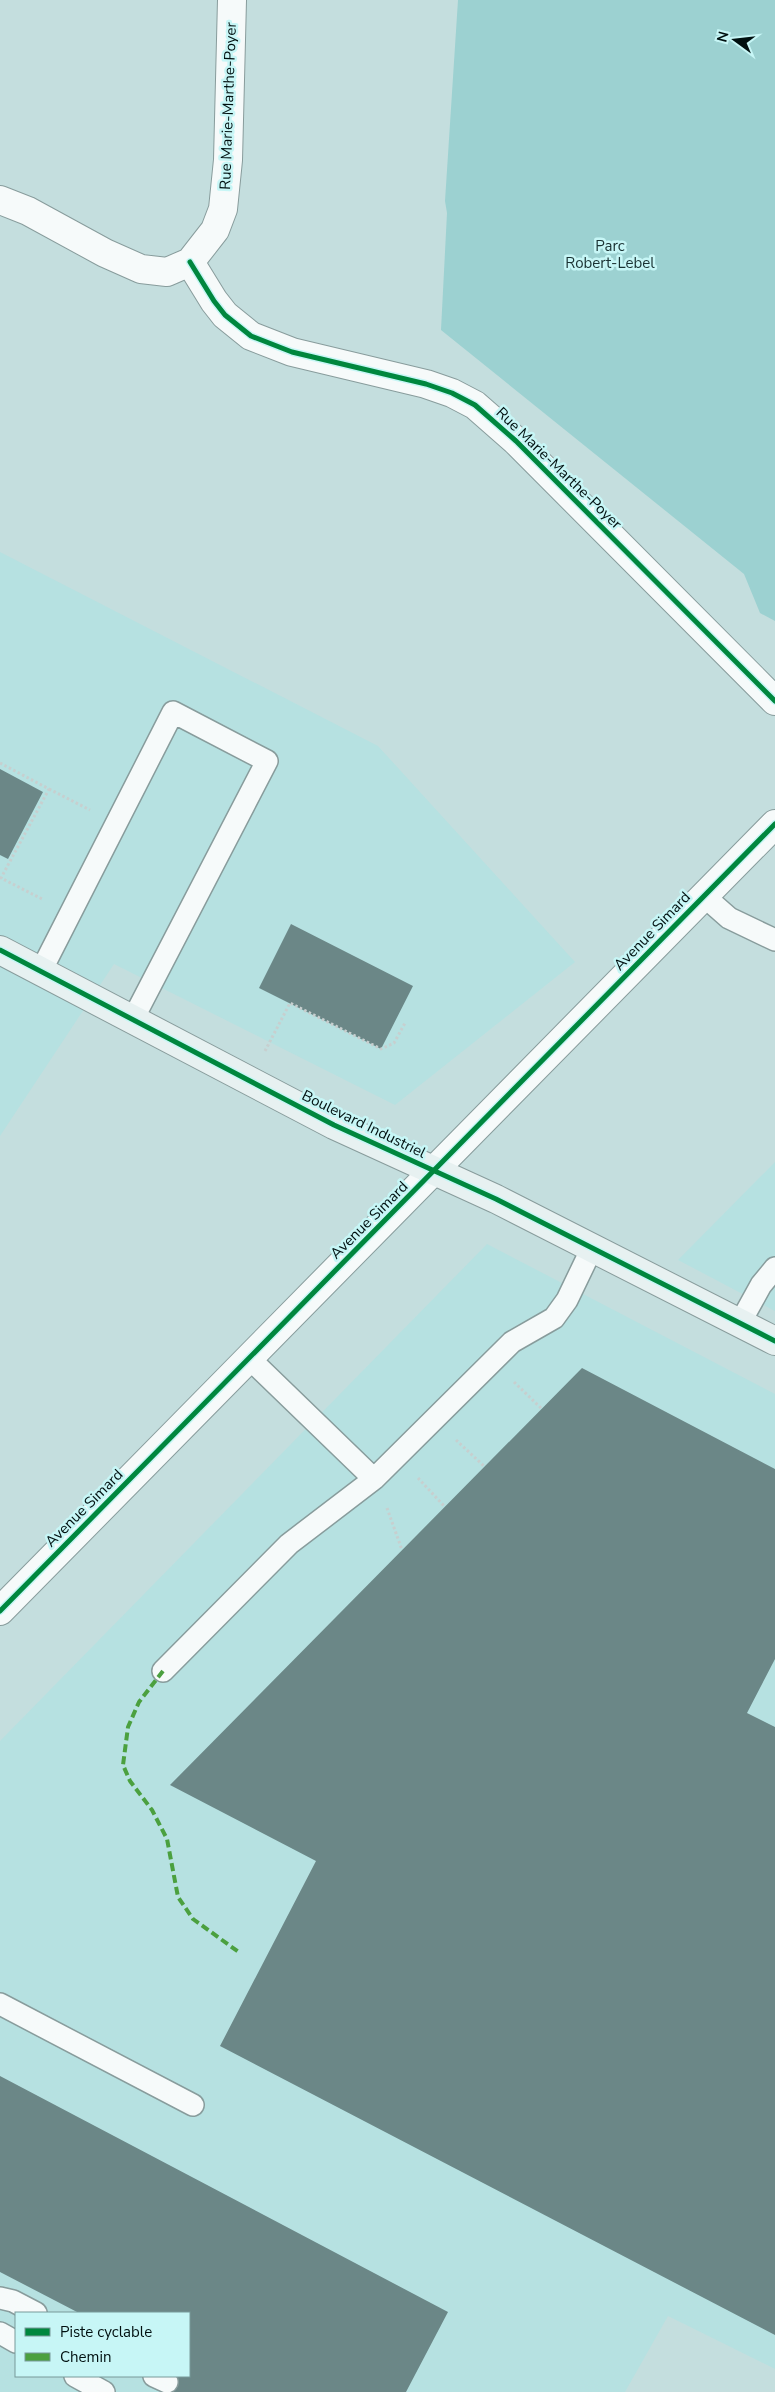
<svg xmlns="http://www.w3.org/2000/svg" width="775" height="2392" font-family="'Nunito Sans',sans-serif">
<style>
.built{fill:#b6e1e1;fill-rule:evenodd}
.green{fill:#9cd1d1}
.building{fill:#6b8787}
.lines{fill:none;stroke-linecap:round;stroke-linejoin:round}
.lane-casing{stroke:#889c9c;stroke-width:24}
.street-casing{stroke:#889c9c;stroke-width:30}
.secondary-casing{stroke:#889c9c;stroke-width:30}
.path{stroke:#c7cfcf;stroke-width:3;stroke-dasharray:2.5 2.5;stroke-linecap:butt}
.lane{stroke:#f6fafa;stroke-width:21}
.street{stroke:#f6fafa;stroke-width:28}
.secondary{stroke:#e7f1f1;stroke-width:28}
.quiet{stroke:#4ba03f;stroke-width:4;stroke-dasharray:8 4;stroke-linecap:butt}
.cycleway-casing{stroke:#c7f6f6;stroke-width:8}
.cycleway{stroke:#00873e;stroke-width:5}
.labels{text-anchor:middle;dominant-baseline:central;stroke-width:5;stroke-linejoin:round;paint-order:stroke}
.street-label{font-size:15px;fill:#011010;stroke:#c7f6f6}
.park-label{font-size:15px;fill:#1a3132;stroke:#c7f6f6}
</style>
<rect width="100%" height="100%" fill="#c4dede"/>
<!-- built -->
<path class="built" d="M 0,552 L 378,746 L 575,962 L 395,1105 L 114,964 L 0,1136 Z
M 775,1162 L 775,1311 L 678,1260 Z
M 487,1244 L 775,1394 L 775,2369 L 668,2316 L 625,2392 L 0,2392 L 0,1741 ZM 16,2313 L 189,2313 L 189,2376 L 16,2376 Z"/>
<!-- green -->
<path class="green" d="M 458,0 L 775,0 L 775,621 L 760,613 L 744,574 L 441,330 L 447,213 L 445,201 Z"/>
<!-- building -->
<path class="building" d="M 0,769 L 43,792 L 8,859 L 0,855 Z
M 291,924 L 413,986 L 381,1049 L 259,988 Z
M 582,1368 L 775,1469 L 775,1659 L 747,1713 L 775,1727 L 775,2335 L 220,2046 L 316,1861 L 170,1785 Z
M 0,2076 L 448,2312 L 406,2392 L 162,2392 L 170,2376 L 189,2376 L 189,2313 L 79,2313 L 0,2272 Z"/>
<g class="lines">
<defs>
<path id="lane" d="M 704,896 L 729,918 L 775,940
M 41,971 L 173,712 L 267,761 L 133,1019
M 740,1323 L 761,1285 L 775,1268
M 249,1358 L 374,1479 L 512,1342 L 554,1318 L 567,1300 L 592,1248
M 163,1671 L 289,1544 L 374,1479
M 0,2004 L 193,2105
M 0,2298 L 13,2301 L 36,2313
M 0,2333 L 16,2342
M 75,2376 L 104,2392
M 154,2376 L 167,2382"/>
<path id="street" d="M 0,200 L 28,211 L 105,253 L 141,269 L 167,272 L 190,262 L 215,230 L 223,209 L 228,160 L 232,0
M 190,262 L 214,301 L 225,315 L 251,336 L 292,352 L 426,384 L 452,393 L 475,405 L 516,441 L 775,701
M 0,1611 L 775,824"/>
<path id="secondary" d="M 0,950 L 334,1125 L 496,1199 L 775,1341"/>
</defs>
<!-- lane casing -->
<use href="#lane" class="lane-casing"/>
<!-- street casing -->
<use href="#street" class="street-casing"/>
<!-- secondary casing -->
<use href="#secondary" class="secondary-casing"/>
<!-- path -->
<path class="path" d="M 0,763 L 49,789 L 1,878 L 44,900
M 49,789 L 90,810
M 265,1051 L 290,1003 L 381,1049 L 394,1043 L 405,1023
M 514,1382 L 542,1409
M 456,1440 L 485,1467
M 418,1478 L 445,1507
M 387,1508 L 402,1550"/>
<!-- lane -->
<use href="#lane" class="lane"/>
<!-- street -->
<use href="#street" class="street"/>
<!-- secondary -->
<use href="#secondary" class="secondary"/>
<!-- quiet -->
<path class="quiet" d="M 163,1671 L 139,1702 L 128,1727 L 123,1765 L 130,1781 L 152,1810 L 167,1839 L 178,1897 L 193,1919 L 240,1953"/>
<defs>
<path id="cycleway" d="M 190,262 L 214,301 L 225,315 L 251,336 L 292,352 L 426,384 L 452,393 L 475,405 L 516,441 L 775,701
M 0,950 L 334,1125 L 496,1199 L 775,1341
M 0,1611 L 775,824"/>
</defs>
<!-- cycleway casing -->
<use href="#cycleway" class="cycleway-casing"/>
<!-- cycleway -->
<use href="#cycleway" class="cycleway"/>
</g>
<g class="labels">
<!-- street labels -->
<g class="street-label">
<text transform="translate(228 106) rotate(-88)">Rue Marie-Marthe-Poyer</text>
<text transform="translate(559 468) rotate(44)">Rue Marie-Marthe-Poyer</text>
<text transform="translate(652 931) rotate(-46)">Avenue Simard</text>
<text transform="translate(364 1124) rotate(26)">Boulevard Industriel</text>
<text transform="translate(369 1220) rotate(-45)">Avenue Simard</text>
<text transform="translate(84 1508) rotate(-45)">Avenue Simard</text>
</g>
<!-- park labels -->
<g class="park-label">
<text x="610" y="246">Parc<tspan x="610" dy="17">Robert-Lebel</tspan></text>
</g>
</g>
<!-- legend -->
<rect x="15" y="2312" width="175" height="65" fill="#c7f6f6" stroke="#789a9a"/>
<rect x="25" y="2328" width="25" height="8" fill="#00873e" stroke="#789a9a"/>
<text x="60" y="2337" font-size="15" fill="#011010">Piste cyclable</text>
<rect x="25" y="2353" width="25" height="8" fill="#4ba03f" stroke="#789a9a"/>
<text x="60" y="2362" font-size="15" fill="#011010">Chemin</text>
<!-- north arrow -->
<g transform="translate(735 40) rotate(285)" stroke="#c7f6f6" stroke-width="4" paint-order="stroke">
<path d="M0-4L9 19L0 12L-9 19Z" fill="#011010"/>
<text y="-8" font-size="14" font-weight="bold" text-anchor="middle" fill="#011010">N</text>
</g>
</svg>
